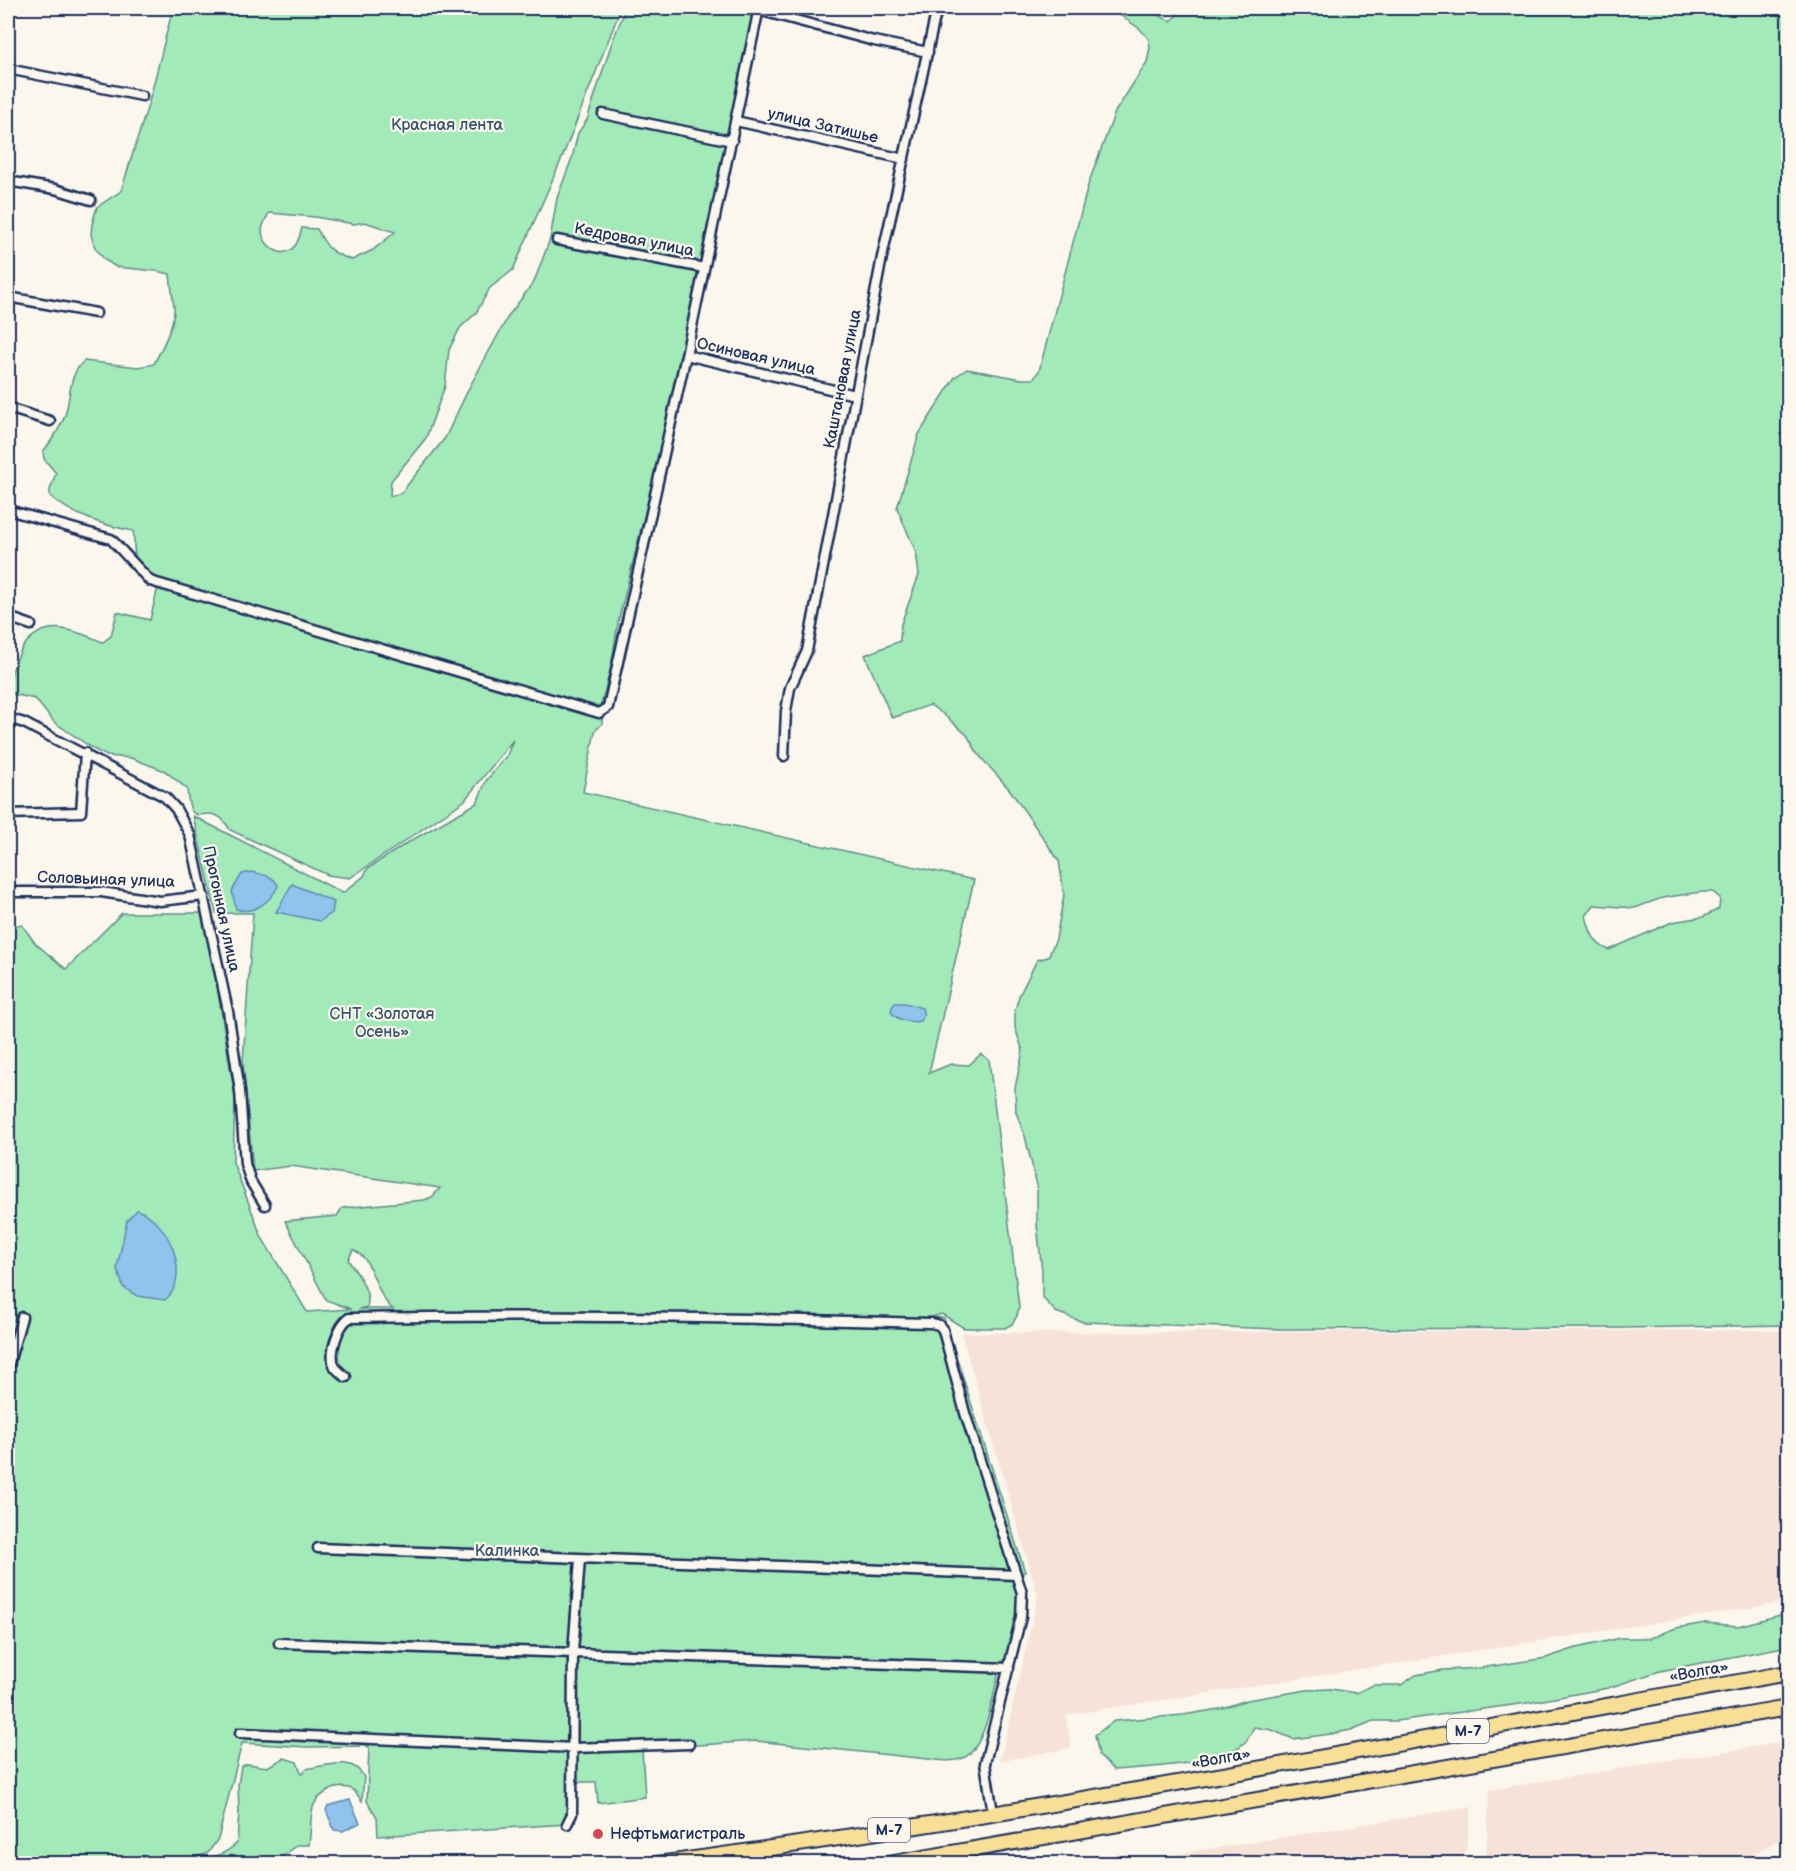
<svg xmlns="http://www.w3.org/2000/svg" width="1796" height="1871" font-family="'Balsamiq Sans',sans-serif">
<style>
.built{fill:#f7e2d8}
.green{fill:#a2eab8;stroke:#5e8c8b;stroke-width:1.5;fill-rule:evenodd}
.water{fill:#90c4ed;stroke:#6188b4;stroke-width:1.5}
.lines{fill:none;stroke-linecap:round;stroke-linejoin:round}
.minor-casing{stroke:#1b2f5e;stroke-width:13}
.trunk-casing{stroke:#1b2f5e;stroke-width:18}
.minor{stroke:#fbf7ec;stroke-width:8}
.trunk{stroke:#f9df96;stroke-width:14}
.poi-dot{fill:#d1495b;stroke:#fbf7ec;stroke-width:2}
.labels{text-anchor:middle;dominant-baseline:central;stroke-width:4.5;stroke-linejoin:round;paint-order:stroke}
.shield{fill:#fbf7ec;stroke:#5e6b89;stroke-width:1.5}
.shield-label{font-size:15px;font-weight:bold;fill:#1b2f5e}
.park-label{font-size:16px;fill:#365470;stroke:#fbf7ec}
.street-label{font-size:16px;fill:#1b2f5e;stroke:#fbf7ec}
.poi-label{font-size:16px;fill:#1b2f5e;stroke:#fbf7ec;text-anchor:start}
</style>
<rect width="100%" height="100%" fill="#fbf7ec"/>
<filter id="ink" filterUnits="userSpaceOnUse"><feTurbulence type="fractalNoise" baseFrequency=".0167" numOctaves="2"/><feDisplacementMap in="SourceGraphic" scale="12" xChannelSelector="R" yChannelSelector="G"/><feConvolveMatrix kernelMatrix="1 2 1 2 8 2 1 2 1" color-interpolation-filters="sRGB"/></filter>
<g filter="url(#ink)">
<!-- built -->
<path class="built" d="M 1759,1330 L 1788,1331 L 1788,1602 L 1066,1715 L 1071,1748 L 1000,1761 L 1038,1596 L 961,1333 Z
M 1788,1741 L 1788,1834 L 1739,1863 L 1486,1863 L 1489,1790 Z
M 1472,1807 L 1464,1863 L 1138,1863 L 1138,1860 Z"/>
<!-- green -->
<path class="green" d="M 173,8 L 621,8 L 562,158 L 513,270 L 490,288 L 476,313 L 460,328 L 449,350 L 445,386 L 426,438 L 391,481 L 390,496 L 401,493 L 445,438 L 470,386 L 509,315 L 534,282 L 550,239 L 557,198 L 572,158 L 578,133 L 587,120 L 612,42 L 626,8 L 652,8 L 656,13 L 670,14 L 674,8 L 742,8 L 748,12 L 753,20 L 726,152 L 661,447 L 618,623 L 611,667 L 600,709 L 152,579 C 146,572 137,565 135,555 C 133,547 135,540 133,531 C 103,525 73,516 50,496 L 50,490 L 56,473 L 44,459 L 43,452 C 51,441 61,428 65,415 C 71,397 68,375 84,361 L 138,367 L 154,364 C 161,350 175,324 174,308 C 173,297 171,286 170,274 L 156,271 L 116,267 L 105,260 L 95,248 L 91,234 L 92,224 L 97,207 L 121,191 L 149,102 ZM 269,213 L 315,217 L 354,224 L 365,222 L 395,232 L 373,250 L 352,260 C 330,252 328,250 317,229 L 302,228 C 300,234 298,245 292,249 C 279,259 263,244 262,231 C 262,225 266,219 269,213 Z
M 1110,8 L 1148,8 L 1158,15 L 1171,21 L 1184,8 L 1788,8 L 1788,1325 L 1623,1328 L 1279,1329 L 1083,1322 L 1056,1312 L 1042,1297 L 1042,1271 L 1037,1225 L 1037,1186 L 1025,1136 L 1016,1112 L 1015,1088 L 1023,1051 L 1015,1028 L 1015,1010 L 1019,996 L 1037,960 L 1048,957 L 1056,939 L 1064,895 L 1059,861 L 1010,790 L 978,754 L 967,735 L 943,714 L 930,705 L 892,718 L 865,655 L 900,641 L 901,624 L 919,575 L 916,552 L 897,508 L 919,434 L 955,377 L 967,369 L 1022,379 L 1033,379 L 1039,371 L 1089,182 L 1115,112 L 1147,62 L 1150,47 L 1148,38 L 1140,29 ZM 1701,892 L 1713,892 L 1720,898 L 1719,909 L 1703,917 L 1672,922 L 1609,950 C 1593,944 1590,931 1586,916 L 1594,905 L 1635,908 L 1662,898 Z
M 158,587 L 602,717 L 602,724 L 595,731 L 583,792 L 974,880 L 929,1073 L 951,1064 L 969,1065 L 981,1054 L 989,1060 L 1019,1307 L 1017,1316 L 1012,1324 L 1005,1328 L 964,1328 L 942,1314 L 932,1317 L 944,1318 L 1025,1572 L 1017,1575 L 1022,1593 L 1009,1668 L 1000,1668 C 994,1689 986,1747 965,1757 C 954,1763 940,1760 928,1759 L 756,1741 L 642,1749 L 645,1797 L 598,1803 L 596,1782 L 573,1782 L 567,1824 L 378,1836 L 377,1817 L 367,1801 L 369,1746 L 307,1747 L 242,1743 L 218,1839 L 208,1853 L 200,1856 L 166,1863 L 8,1863 L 8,925 L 22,925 L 35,943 L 66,969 L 122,913 L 202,913 L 216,980 L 235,1097 L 233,1162 L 262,1238 L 307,1312 L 351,1309 L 326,1300 L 285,1221 L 337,1216 L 342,1208 L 424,1200 L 432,1197 L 440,1188 L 291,1166 L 253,1171 L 243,1061 L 253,913 L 216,913 L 193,816 L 343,893 L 364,876 L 367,869 L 407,843 L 477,803 L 486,781 L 507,755 L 513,740 L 464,801 L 350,878 L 328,875 L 230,830 C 228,826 224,821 221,818 C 203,805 190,832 187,789 L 165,771 L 131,758 L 107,756 L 95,750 L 54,722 L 35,699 L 13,694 L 8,682 C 13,671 16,657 23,647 C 45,616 74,631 103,642 L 111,636 L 117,612 L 150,620 ZM 353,1250 C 374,1257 373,1293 393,1309 L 359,1309 L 367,1307 C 372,1293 356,1271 348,1260 Z
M 1788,1613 L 1788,1646 L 1660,1671 L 1608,1688 L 1527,1703 L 1396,1721 L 1373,1721 L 1351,1730 L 1331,1734 L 1293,1739 L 1272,1730 L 1254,1727 C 1251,1732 1249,1739 1244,1743 C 1221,1765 1147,1767 1114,1770 L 1099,1755 L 1095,1735 L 1114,1721 L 1183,1715 L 1219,1709 L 1247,1700 L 1307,1690 L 1331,1689 L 1356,1693 L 1373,1685 L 1401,1685 L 1416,1675 L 1443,1670 L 1480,1668 L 1546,1658 L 1576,1648 L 1621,1638 L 1650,1638 L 1676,1628 L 1706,1623 L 1738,1626 Z
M 284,1758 L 297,1762 L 302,1774 L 306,1769 C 326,1766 353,1755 364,1777 L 362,1801 C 358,1796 355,1789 348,1788 C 335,1785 318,1794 313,1807 C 310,1818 311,1833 309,1845 L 297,1845 L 281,1857 L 267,1863 L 177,1863 C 200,1857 219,1861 237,1843 L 239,1811 L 238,1785 L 241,1766 L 248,1764 L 267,1767 Z"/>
<!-- water -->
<path class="water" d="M 252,872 C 262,875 274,875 278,886 C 271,901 254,915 236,909 L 232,891 L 242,874 Z
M 292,884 L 334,902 L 332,913 L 320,921 L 276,912 Z
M 895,1003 L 905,1003 L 922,1008 C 924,1013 924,1016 920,1021 C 910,1023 897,1020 891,1012 L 892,1007 Z
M 137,1210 C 168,1219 193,1277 165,1300 L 137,1296 L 123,1287 L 117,1268 L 127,1220 Z
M 350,1800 L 360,1823 L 343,1831 L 334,1830 L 326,1810 L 328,1806 Z"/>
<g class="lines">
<defs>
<path id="minor" d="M 758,10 L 874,41 L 928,52
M 8,69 L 142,96
M 603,114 L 732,141
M 736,121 L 904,159
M 8,181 L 55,189 L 91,200
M 557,240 L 704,268
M 8,297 L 96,313
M 686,355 L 855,395
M 8,408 L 50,421
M 8,510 L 111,539 L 150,581 L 599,713 L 608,707 L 686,355 L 759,8
M 8,617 L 31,625
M 8,718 L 24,723 L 165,797 L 176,809 L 190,835 L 228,1011 L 240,1091 L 245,1164 L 251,1182 L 265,1205
M 784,756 L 786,711 L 790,688 L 807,651 L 882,257 L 937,8
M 8,814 L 81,812 L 85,753
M 8,892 L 101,892 L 160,901 L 204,896
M 8,1367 L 22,1317
M 346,1377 C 342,1374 338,1371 335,1367 C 328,1354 338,1326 349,1318 C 543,1314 737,1318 931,1323 L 939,1325 L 943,1330 L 965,1413 L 1022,1593 L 1021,1617 L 985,1763 L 993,1813
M 318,1548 L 1016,1575
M 279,1643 L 1009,1668
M 240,1733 L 574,1748 L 689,1744
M 567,1824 L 572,1814 L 573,1652 L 580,1559"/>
<path id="trunk" d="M 657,1864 C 1036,1813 1412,1741 1788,1673
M 888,1864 L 1788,1708"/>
</defs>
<!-- minor casing -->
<use href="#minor" class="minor-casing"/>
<!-- trunk casing -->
<use href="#trunk" class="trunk-casing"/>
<!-- minor -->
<use href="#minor" class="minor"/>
<!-- trunk -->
<use href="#trunk" class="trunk"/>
</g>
</g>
<!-- markers -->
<circle class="poi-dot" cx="598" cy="1834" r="6"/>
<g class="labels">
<!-- shield labels -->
<g class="shield">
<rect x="1447" y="1719" width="42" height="24" rx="4.5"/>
<rect x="868" y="1818" width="42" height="24" rx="4.5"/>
</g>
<g class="shield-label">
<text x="1468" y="1731">М-7</text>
<text x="889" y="1830">М-7</text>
</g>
<!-- park labels -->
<g class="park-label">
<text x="447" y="125">Красная лента</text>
<text x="382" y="1014">СНТ «Золотая<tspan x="382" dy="18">Осень»</tspan></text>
<text x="507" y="1551">Калинка</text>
</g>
<!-- street labels -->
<g class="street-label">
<text transform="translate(823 126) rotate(13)">улица Затишье</text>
<text transform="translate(634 240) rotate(11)">Кедровая улица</text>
<text transform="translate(756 357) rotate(13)">Осиновая улица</text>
<text transform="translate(843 379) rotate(-79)">Каштановая улица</text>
<text transform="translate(106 880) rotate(2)">Соловьиная улица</text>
<text transform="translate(221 909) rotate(78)">Прогонная улица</text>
<text transform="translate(1699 1672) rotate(-10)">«Волга»</text>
<text transform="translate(1221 1759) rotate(-10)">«Волга»</text>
</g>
<!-- poi labels -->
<g class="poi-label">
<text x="610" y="1834">Нефтьмагистраль</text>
</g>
</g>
<!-- margin -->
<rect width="1796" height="1871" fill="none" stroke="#fbf7ec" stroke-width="30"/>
<rect x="15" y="15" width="1766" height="1841" fill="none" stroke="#1b2f5e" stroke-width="2" filter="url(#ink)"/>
</svg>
